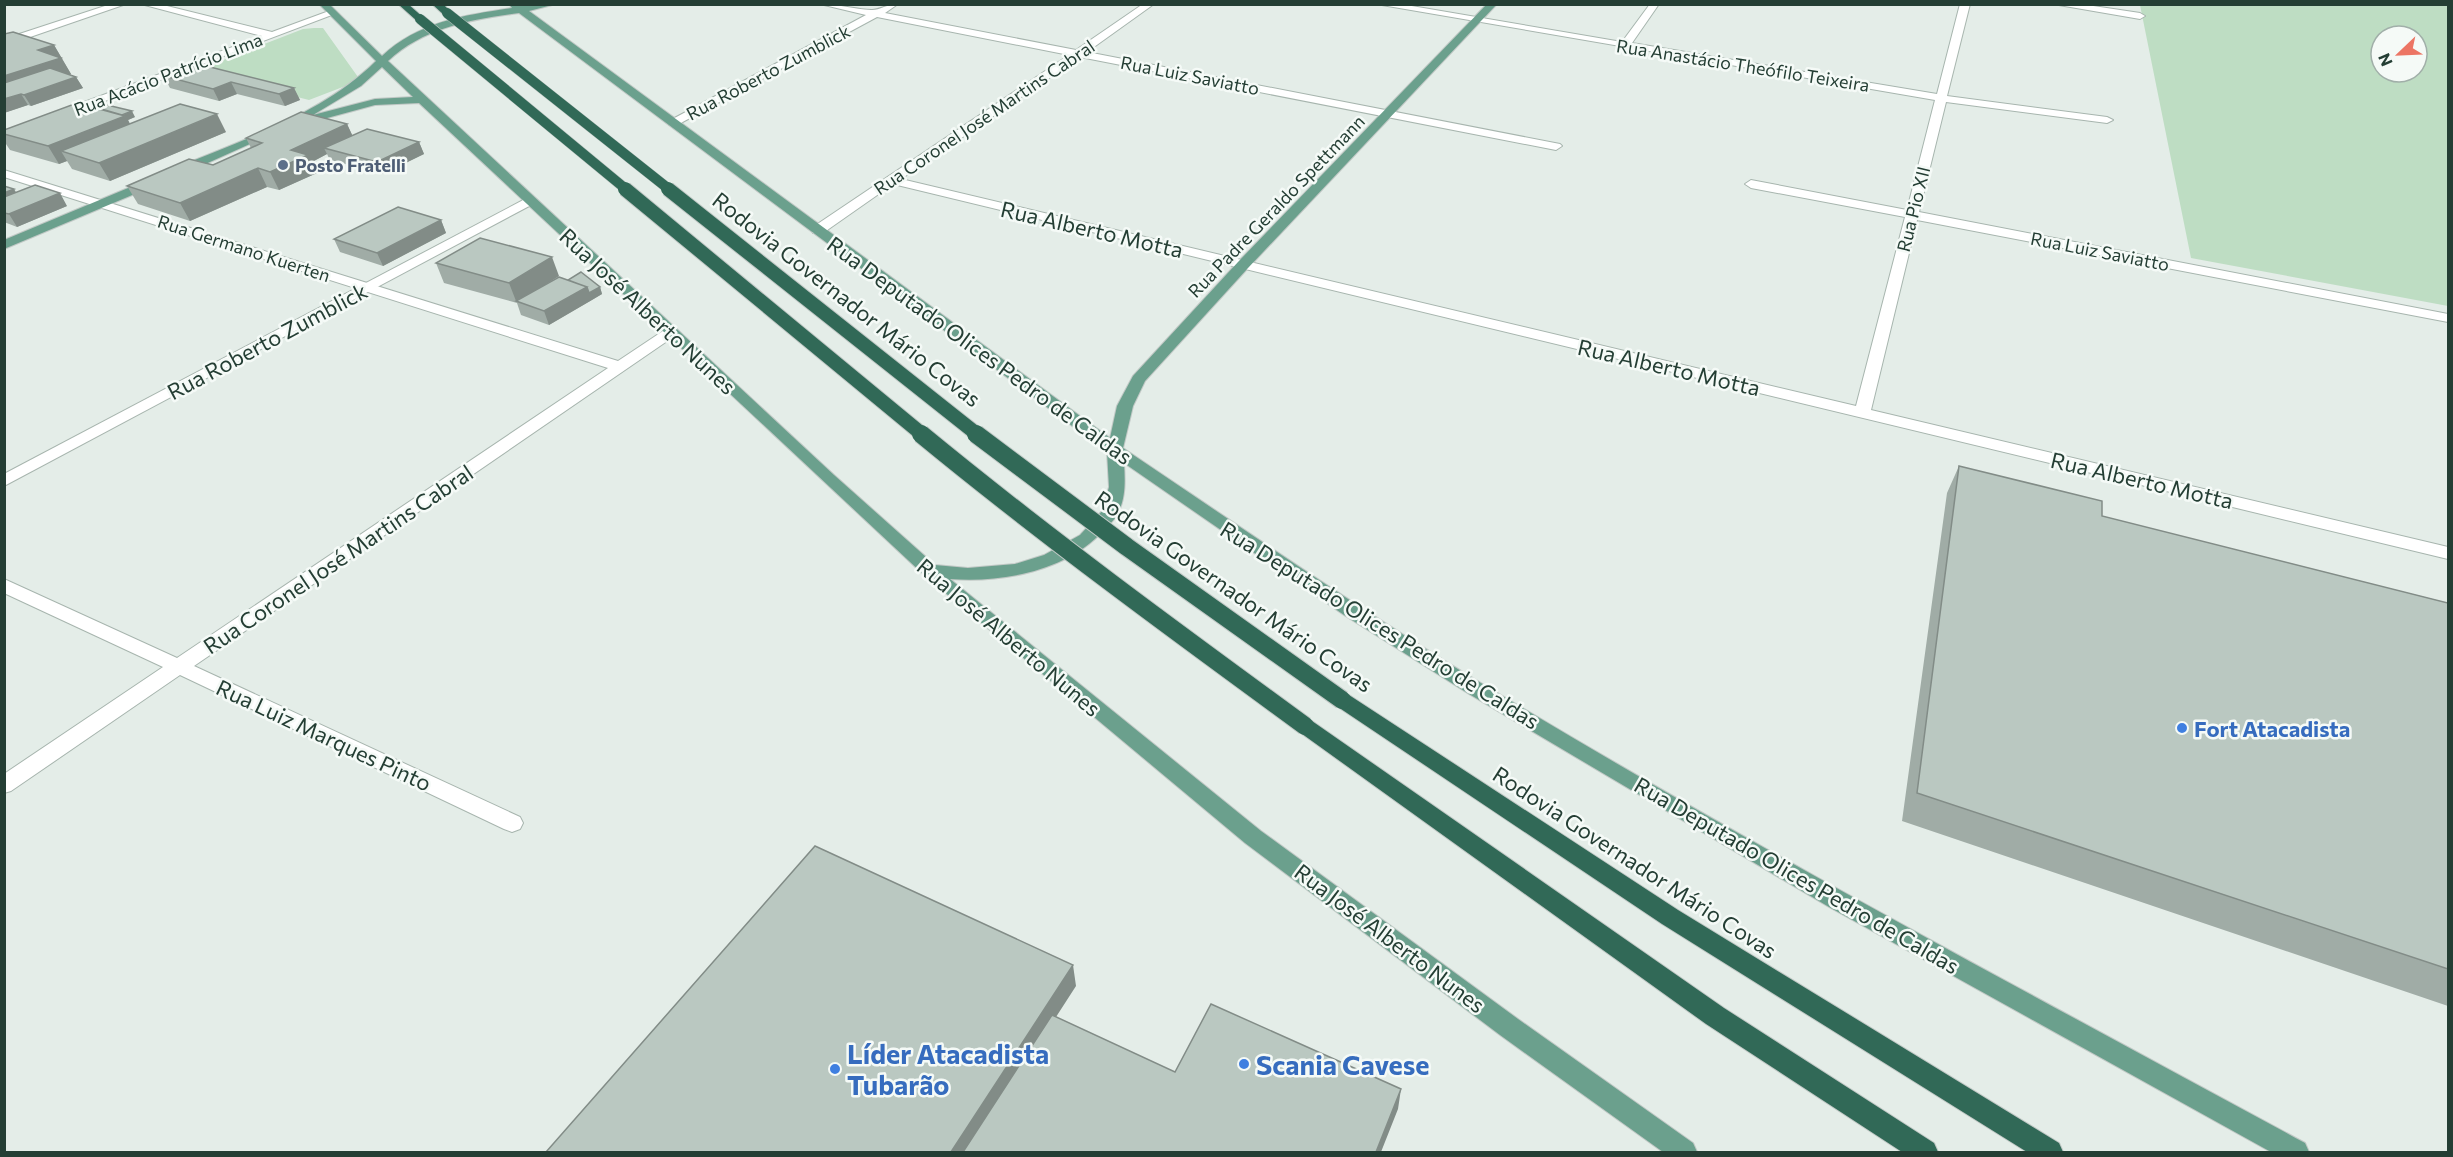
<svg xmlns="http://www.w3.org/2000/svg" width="2453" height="1157" font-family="Commissioner,sans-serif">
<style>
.green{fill:#beddc3;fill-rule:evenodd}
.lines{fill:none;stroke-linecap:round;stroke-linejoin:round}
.minor-casing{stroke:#a7b5ae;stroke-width:2}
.tertiary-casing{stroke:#a7b5ae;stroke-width:2}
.primary-casing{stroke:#c2c9c6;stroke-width:2}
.motorway-casing{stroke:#c2c9c6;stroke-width:2}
.minor{fill:#fff;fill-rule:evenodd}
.tertiary{fill:#fff;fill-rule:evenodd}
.primary{fill:#6ba08d;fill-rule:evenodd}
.motorway{fill:#316957;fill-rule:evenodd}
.motorway-bridge-far2-casing{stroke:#c2c9c6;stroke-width:11;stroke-linecap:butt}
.motorway-bridge-far1-casing{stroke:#c2c9c6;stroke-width:16;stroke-linecap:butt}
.motorway-bridge-casing{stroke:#c2c9c6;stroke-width:20;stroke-linecap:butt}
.motorway-bridge-far2{stroke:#316957;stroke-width:10}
.motorway-bridge-far1{stroke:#316957;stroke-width:14}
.motorway-bridge{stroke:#316957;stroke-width:18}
.wall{fill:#a0aca6}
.shaded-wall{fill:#828c87}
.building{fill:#bac8c1;stroke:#828c87;stroke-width:1.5}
.service-dot{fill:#5c6f8a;stroke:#f5faf7;stroke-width:2}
.shop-dot{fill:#3f7fe0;stroke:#f5faf7;stroke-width:2}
.labels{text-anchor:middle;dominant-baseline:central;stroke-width:5;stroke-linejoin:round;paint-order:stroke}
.far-street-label{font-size:18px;fill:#243e34;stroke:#f5faf7}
.far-service-label{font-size:18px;font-weight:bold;fill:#4e5e75;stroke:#f5faf7;text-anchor:start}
.street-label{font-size:22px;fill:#243e34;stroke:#f5faf7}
.shop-label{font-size:22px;font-weight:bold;fill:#366cbe;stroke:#f5faf7;text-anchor:start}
.near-shop-label{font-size:27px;font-weight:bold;fill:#366cbe;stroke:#f5faf7;text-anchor:start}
</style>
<rect width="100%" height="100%" fill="#e4ede8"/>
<!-- green -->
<path class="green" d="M 2140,5 L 2448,5 L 2448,306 L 2191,258 ZM 2381,36 L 2417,36 L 2417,72 L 2381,72 Z
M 314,28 L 323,28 L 358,77 L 348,85 L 309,100 L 195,71 L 303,29 Z"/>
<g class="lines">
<defs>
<path id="minor" d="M 111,4 L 126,4 L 4,46 L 4,39 Z
M 141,4 L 159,4 L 272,32 L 329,11 L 337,13 L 68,115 L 60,115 L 60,111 L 262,36 Z
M 820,4 C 838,4 854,9 871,10 C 878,11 887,4 898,4 L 885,13 L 1076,50 L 1143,4 L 1154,4 L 1087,52 L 1560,144 L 1562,146 L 1556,150 L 1080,57 L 901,179 L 1856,406 L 1905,217 L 1751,188 L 1745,184 L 1751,180 L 1907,210 L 1935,100 L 1376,4 L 1400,4 L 1622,42 L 1650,4 L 1659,4 L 1632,43 L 1937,94 L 1960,4 L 1970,4 L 1947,96 L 2107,117 L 2113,120 L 2107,123 L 1946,102 L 1919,212 L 2448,314 L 2448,322 L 1917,220 L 1871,410 L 2448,547 L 2448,559 L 893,184 L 823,233 L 813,233 L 812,230 L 813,227 L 1069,55 L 877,17 L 677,125 L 669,125 L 669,121 L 866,15 Z
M 2053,4 L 2080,4 L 2140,13 L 2145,16 L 2140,19 Z
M 4,170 L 618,361 L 666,329 L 676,329 L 678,332 L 676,335 L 194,666 L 520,817 L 523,823 L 520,829 L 512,832 L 504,829 L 180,675 L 11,791 L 4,793 L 4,774 L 163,667 L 4,593 L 4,579 L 177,658 L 608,368 L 4,177 Z"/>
<path id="tertiary" d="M 529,197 L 535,201 L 533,204 L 4,486 L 4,474 Z"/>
<path id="primary" d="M 319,4 L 329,4 L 382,56 C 418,22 465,15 512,8 L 509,4 L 522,6 L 556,4 L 529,11 L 1110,438 L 1117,406 L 1133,376 L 1238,262 L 1487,4 L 1497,4 L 1248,268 L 1145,381 L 1133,406 L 1123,448 C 1242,528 1359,609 1481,683 C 1750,846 2029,993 2305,1143 L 2309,1152 L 2271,1152 L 1829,907 L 1469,694 L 1344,615 L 1124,463 C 1125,480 1126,497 1118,513 C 1115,520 1108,525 1103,531 C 1066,571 1003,583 950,579 L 1261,831 L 1518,1019 L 1693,1143 L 1697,1152 L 1663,1152 L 1500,1035 L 1245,843 L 924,575 L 419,103 L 375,105 L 316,121 L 312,120 L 312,116 L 181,175 L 173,175 L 173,169 C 242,140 321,115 376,61 ZM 519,13 L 1107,452 L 1109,487 L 1102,511 L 1080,535 L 1044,555 L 1015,564 L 968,568 L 935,565 L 834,475 L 388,61 C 425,27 470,20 519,13 ZM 382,67 L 413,97 L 375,99 L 313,115 L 361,86 Z
M 152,178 L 158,182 L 156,185 L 4,249 L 4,240 Z"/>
<path id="motorway" d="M 398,4 L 408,4 L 425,19 L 417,21 Z
M 432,4 L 443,4 L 452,13 L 444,15 Z
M 1342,693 L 1349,695 L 1678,910 L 2059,1143 L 2063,1152 L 2027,1152 L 1662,924 L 1335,705 L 1332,700 L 1335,695 Z
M 1305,718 L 1312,721 L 1724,1008 L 1934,1143 L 1938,1152 L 1902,1152 L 1706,1024 L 1298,731 L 1295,726 L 1298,721 Z"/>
</defs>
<!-- minor casing -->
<use href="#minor" class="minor-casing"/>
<!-- tertiary casing -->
<use href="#tertiary" class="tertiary-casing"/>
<!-- primary casing -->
<use href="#primary" class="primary-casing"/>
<!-- motorway casing -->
<use href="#motorway" class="motorway-casing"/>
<!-- minor -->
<use href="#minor" class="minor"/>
<!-- tertiary -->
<use href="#tertiary" class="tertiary"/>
<!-- primary -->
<use href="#primary" class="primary"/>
<!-- motorway -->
<use href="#motorway" class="motorway"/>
<defs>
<path id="motorway-bridge-far2" d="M 447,13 L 670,190
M 420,19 L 627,190"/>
<path id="motorway-bridge-far1" d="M 625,189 L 923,435
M 668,189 L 978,435"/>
<path id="motorway-bridge" d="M 921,434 C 1045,536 1175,631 1305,726
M 976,434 L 1127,547 L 1342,700"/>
</defs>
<!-- motorway-bridge-far2 casing -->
<use href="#motorway-bridge-far2" class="motorway-bridge-far2-casing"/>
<!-- motorway-bridge-far1 casing -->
<use href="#motorway-bridge-far1" class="motorway-bridge-far1-casing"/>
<!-- motorway-bridge casing -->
<use href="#motorway-bridge" class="motorway-bridge-casing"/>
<!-- motorway-bridge-far2 -->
<use href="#motorway-bridge-far2" class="motorway-bridge-far2"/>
<!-- motorway-bridge-far1 -->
<use href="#motorway-bridge-far1" class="motorway-bridge-far1"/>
<!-- motorway-bridge -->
<use href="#motorway-bridge" class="motorway-bridge"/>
</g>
<!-- wall -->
<path class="wall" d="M 4,34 L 54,45 L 71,74 L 70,75 L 76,77 L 83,88 L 31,106 L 28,105 L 4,113 Z
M 164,76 L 294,88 L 300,100 L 285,106 L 237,94 L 219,101 L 170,88 Z
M 98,108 L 135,117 L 128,120 L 130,124 L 226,132 L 110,181 L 72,169 L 67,161 L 59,164 L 10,150 L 4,141 L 4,130 Z
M 347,124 L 352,135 L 419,142 L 424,154 L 383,174 L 330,160 L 327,154 L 312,162 L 317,173 L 279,190 L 267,187 L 190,221 L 138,204 L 127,186 L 213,165 L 251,148 L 246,138 Z
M 4,186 L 16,193 L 67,206 L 17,227 L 4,222 Z
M 441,220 L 446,233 L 383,266 L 340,252 L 334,239 Z
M 436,263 L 559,276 L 540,288 L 568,280 L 600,287 L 602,294 L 549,325 L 521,315 L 517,303 L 444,283 Z
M 1959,466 L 2102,516 L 2448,603 L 2448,1006 L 1902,821 L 1947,493 Z"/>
<!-- shaded-wall -->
<path class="shaded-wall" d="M 54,45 L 71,74 L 4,97 L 4,76 L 38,50 Z
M 76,77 L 83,88 L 31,106 L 24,95 Z
M 231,82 L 237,94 L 219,101 L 213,89 Z
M 294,88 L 300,100 L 285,106 L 279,94 Z
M 21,94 L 28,105 L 4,113 L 4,99 Z
M 132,111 L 135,117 L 128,120 L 135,134 L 61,151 L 67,161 L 59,164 L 48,146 Z
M 217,114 L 226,132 L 110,181 L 99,163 Z
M 347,124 L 355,141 L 324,148 L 327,154 L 312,162 L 317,173 L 279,190 L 270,172 L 291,150 Z
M 419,142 L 424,154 L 383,174 L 377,162 Z
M 258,168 L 267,187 L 190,221 L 180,203 Z
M 14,189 L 22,202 L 4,209 L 4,193 Z
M 60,193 L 67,206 L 17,227 L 9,214 Z
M 441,220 L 446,233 L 383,266 L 377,253 Z
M 552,257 L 559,276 L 518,302 L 516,301 L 509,283 Z
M 587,287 L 592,300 L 549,325 L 544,311 Z
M 600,287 L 602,294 L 592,300 L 589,293 Z
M 1073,965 L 1076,986 L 969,1152 L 951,1152 Z
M 1401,1089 L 1398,1109 L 1381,1152 L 1376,1152 Z"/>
<!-- building -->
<path class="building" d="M 13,32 L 54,45 L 38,50 L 61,58 L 4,76 L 4,34 Z
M 198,64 L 294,88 L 279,94 L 231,82 L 213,89 L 164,76 Z
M 50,68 L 76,77 L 24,95 L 21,94 L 4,99 L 4,83 Z
M 77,103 L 125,116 L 48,146 L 4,134 L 4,130 Z
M 180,104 L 217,114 L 99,163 L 61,151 Z
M 107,105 L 132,111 L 122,115 L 98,108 Z
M 301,112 L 347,124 L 291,150 L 308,155 L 270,172 L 258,168 L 180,203 L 127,186 L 189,159 L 213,165 L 262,143 L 246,138 Z
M 367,129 L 419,142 L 377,162 L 324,148 Z
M 35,185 L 60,193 L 9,214 L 4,213 L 4,197 Z
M 4,186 L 14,189 L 4,193 Z
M 398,207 L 441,220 L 377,253 L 334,239 Z
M 480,238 L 552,257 L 509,283 L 436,263 Z
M 581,272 L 600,287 L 589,293 L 587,287 L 568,280 Z
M 559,277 L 587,287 L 544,311 L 516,301 Z
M 1959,466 L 2102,501 L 2102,516 L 2448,603 L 2448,969 L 1917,793 Z
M 815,846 L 1073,965 L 951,1152 L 546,1152 Z
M 1211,1004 L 1401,1089 L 1376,1152 L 963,1152 L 1052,1015 L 1175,1072 Z"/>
<!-- markers -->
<circle class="service-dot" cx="283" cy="165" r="6"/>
<g class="shop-dot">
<circle cx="2182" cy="728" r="6"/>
<circle cx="1244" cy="1064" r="6"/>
<circle cx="835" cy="1069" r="6"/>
</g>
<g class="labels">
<!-- far-street labels -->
<g class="far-street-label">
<text transform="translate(1743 65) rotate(9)">Rua Anastácio Theófilo Teixeira</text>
<text transform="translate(768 72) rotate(-28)">Rua Roberto Zumblick</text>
<text transform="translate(168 74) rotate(-21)">Rua Acácio Patrício Lima</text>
<text transform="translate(1190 75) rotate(11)">Rua Luiz Saviatto</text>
<text transform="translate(984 117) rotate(-34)">Rua Coronel José Martins Cabral</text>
<text transform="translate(1276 206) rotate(-46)">Rua Padre Geraldo Spettmann</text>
<text transform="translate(1913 209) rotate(-76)">Rua Pio XII</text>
<text transform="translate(244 248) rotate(18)">Rua Germano Kuerten</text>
<text transform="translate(2100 251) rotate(11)">Rua Luiz Saviatto</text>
</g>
<!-- far-service labels -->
<g class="far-service-label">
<text x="295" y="165">Posto Fratelli</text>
</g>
<!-- street labels -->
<g class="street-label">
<text transform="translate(1092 229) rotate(13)">Rua Alberto Motta</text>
<text transform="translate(847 299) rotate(38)">Rodovia Governador Mário Covas</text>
<text transform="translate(648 311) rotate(43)">Rua José Alberto Nunes</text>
<text transform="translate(267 341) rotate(-28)">Rua Roberto Zumblick</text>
<text transform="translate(980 350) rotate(36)">Rua Deputado Olices Pedro de Caldas</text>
<text transform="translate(1669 367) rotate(13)">Rua Alberto Motta</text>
<text transform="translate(2142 480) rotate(13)">Rua Alberto Motta</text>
<text transform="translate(338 559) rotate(-34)">Rua Coronel José Martins Cabral</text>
<text transform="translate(1234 591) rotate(35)">Rodovia Governador Mário Covas</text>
<text transform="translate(1380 625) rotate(32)">Rua Deputado Olices Pedro de Caldas</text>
<text transform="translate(1009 637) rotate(40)">Rua José Alberto Nunes</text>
<text transform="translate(324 735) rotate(25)">Rua Luiz Marques Pinto</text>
<text transform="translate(1635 862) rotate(33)">Rodovia Governador Mário Covas</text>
<text transform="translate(1797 875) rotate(30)">Rua Deputado Olices Pedro de Caldas</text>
<text transform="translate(1390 938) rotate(37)">Rua José Alberto Nunes</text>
</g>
<!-- shop labels -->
<g class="shop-label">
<text x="2194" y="728">Fort Atacadista</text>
</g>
<!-- near-shop labels -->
<g class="near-shop-label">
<text x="847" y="1053">Líder Atacadista<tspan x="847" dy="31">Tubarão</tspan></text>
<text x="1256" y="1064">Scania Cavese</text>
</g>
</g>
<!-- border -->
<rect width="2453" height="1157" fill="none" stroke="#243e34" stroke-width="12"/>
<!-- north arrow -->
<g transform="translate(2399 54) rotate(247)"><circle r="28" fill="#f5faf7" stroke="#a1afa9" stroke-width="1.5"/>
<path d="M0-4.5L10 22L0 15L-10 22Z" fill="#ec7564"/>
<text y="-9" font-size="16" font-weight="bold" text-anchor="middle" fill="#243e34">N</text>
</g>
</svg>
